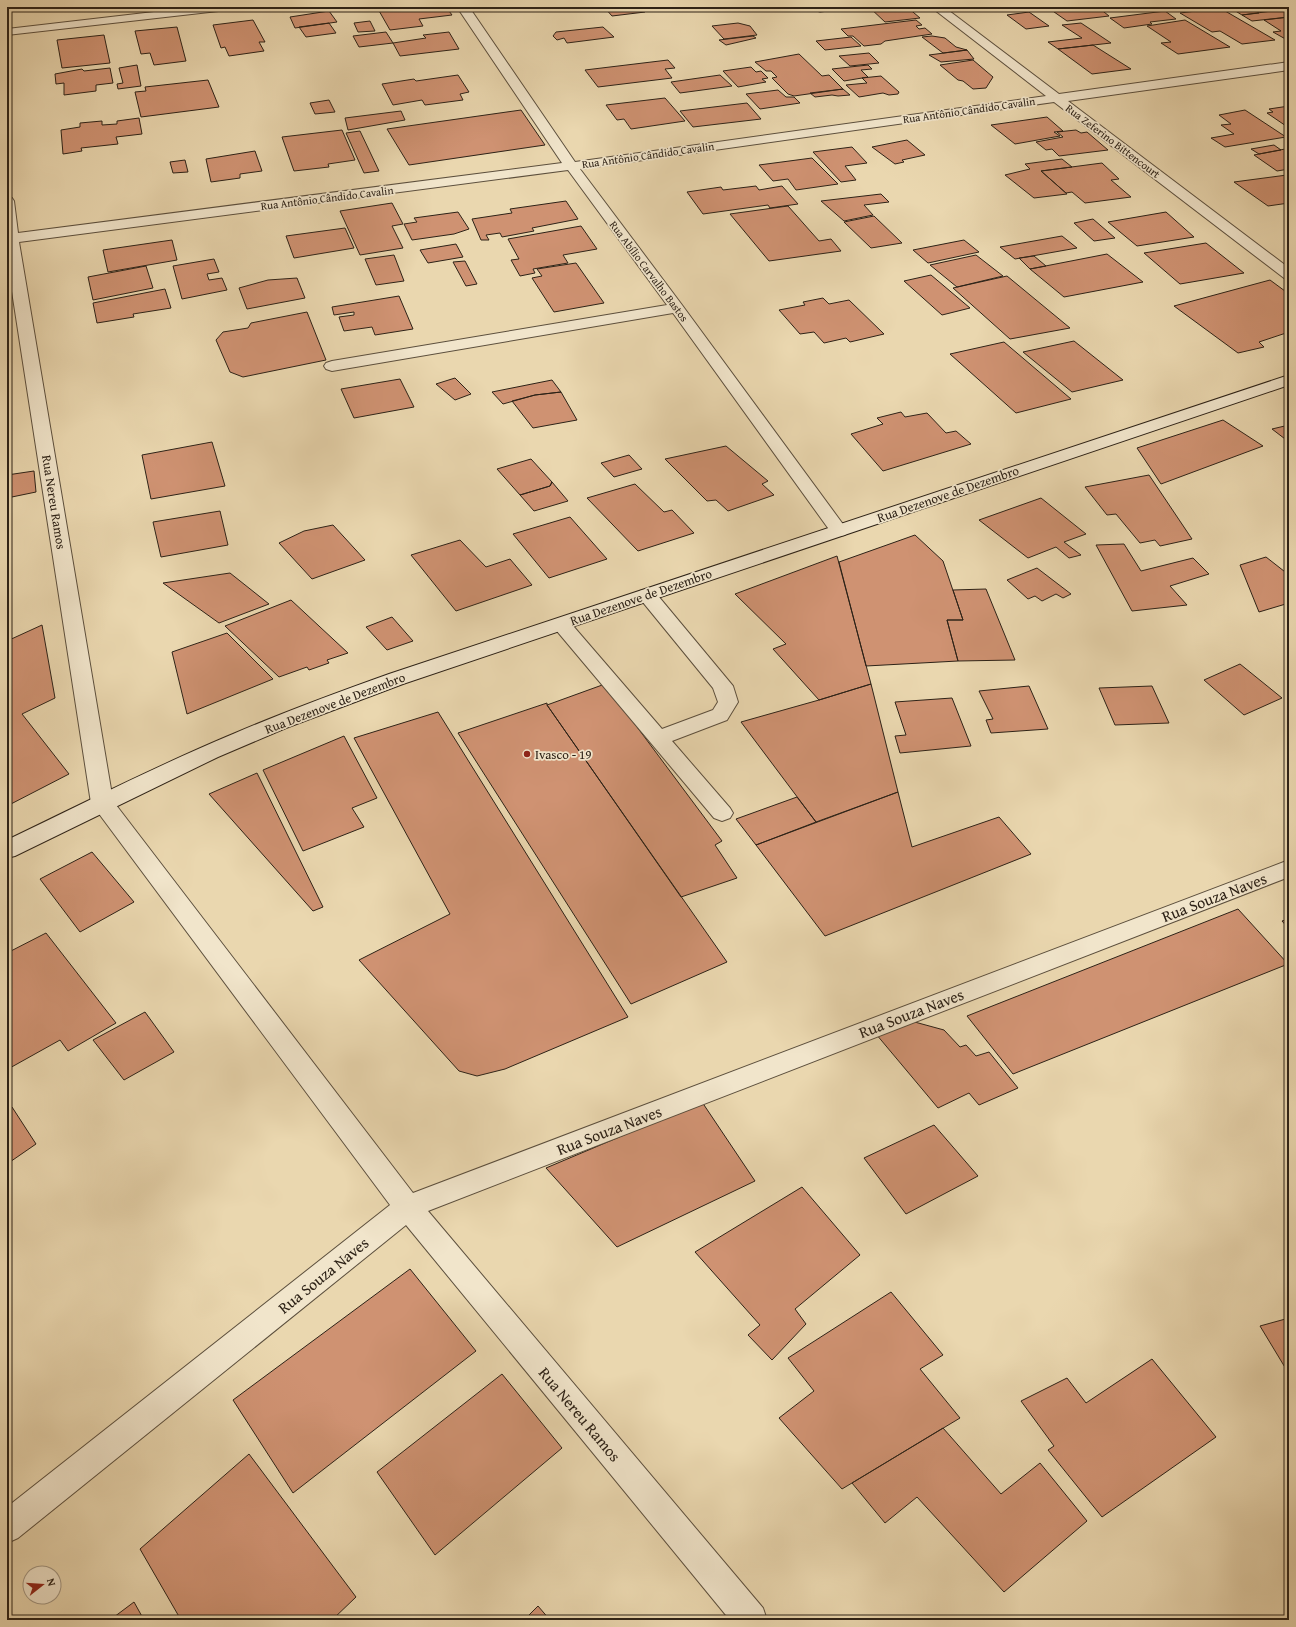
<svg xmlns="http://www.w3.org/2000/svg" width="1296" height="1627" font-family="'Gentium Book Plus',serif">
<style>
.building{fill:#cf9272;stroke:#2d2217}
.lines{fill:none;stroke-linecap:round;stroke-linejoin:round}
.lane-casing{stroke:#5c4f3d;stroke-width:2}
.street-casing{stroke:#5c4f3d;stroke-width:2}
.secondary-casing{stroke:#2d2217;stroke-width:2}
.lane{fill:#f1e5cb;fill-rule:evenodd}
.street{fill:#f1e5cb;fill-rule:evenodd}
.secondary{fill:#f1e5cb;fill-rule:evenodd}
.poi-dot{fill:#8f2418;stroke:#f1e5cb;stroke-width:1.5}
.labels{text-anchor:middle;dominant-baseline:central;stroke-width:3.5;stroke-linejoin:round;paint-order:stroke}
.far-street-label{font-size:11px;fill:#2d2217;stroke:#f1e5cb}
.street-label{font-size:13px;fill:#2d2217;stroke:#f1e5cb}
.poi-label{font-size:13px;fill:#2d2217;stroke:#f1e5cb;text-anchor:start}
.near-street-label{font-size:16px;fill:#2d2217;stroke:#f1e5cb}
</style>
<rect width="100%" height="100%" fill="#ead7af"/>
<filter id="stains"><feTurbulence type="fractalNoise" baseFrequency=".005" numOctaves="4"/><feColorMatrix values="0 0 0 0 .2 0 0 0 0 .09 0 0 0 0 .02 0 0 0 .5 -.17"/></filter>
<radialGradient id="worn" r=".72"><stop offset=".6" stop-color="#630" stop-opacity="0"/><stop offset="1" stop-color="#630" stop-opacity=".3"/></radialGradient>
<!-- building -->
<path class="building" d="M 394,7 L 446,7 L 452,15 L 419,19 L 423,26 L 390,30 L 378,9 Z
M 604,7 L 641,7 L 645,12 L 612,16 Z
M 644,7 L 669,7 L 671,9 L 651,11 Z
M 812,7 L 853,7 L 854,8 L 820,12 L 816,11 Z
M 869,7 L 907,7 L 920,18 L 885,22 Z
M 1047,7 L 1108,7 L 1099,8 L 1109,16 L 1067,21 Z
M 1229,7 L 1250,7 L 1259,13 L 1242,15 Z
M 1220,8 L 1275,40 L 1242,44 L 1220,31 L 1212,32 L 1180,13 Z
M 1287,9 L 1289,11 L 1289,17 L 1252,21 L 1242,15 Z
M 329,11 L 337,22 L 295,28 L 290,17 Z
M 1165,11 L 1176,19 L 1150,22 L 1152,24 L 1124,28 L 1110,18 Z
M 1029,12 L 1049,26 L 1026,29 L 1007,15 Z
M 1289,17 L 1289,41 L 1273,32 L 1281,31 L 1264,20 Z
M 253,20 L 265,42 L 259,42 L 264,51 L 229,56 L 225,47 L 221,48 L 213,25 Z
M 916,20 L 922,25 L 916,26 L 919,29 L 925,28 L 932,34 L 885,41 L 881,44 L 864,46 L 853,36 L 848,36 L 841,29 Z
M 1185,20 L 1230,47 L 1178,54 L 1161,43 L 1171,42 L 1147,26 Z
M 370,21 L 375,31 L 358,32 L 354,23 Z
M 329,23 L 336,33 L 306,37 L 299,27 Z
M 738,23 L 750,26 L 757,35 L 724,39 L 712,26 Z
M 1081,23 L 1111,43 L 1058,49 L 1048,42 L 1082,38 L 1062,25 Z
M 177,27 L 186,61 L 154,65 L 150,53 L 141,54 L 135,31 Z
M 603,27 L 614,37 L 567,43 L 564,38 L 557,40 L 553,36 L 556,32 Z
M 386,32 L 393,43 L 359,47 L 353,36 Z
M 449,32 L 459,49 L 400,56 L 393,43 L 426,38 L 423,35 Z
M 104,35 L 110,63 L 62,68 L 57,40 Z
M 753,36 L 756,38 L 726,45 L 719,40 Z
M 932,36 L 945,38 L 956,47 L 967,50 L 943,53 L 922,37 Z
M 851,37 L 861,46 L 825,50 L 816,41 Z
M 1093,45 L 1131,69 L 1092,74 L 1058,49 Z
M 967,50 L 974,59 L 941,62 L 929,55 Z
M 869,53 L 879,63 L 850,66 L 839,56 Z
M 799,54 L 822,76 L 829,75 L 843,89 L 794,96 L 788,94 L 772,78 L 777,77 L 771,71 L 766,71 L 755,62 Z
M 668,60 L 675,68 L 665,69 L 672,78 L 598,87 L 585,70 Z
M 973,60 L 993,77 L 986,88 L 973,89 L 963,81 L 958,80 L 940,65 Z
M 137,65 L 141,86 L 118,89 L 117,84 L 123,83 L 119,68 Z
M 868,65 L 872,69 L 861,70 L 868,77 L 844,81 L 832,69 Z
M 751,67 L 756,72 L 761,71 L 768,78 L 762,79 L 766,82 L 738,87 L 723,71 Z
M 110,68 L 113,83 L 96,85 L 96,91 L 64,95 L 64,83 L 56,84 L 55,74 L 82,69 L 84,71 Z
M 458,75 L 469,92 L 460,94 L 463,100 L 425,105 L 422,100 L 393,105 L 382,84 L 414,79 L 416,81 Z
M 720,75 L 732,86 L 680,93 L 671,82 Z
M 881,76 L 899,92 L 898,94 L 889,95 L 883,93 L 859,97 L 846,85 L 867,83 L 862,78 Z
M 208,80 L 219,107 L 141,117 L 135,92 L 146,91 L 145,87 Z
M 843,89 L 850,95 L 838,96 L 832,95 L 815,97 L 810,93 Z
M 778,90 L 786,97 L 794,97 L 800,103 L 760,109 L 746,94 Z
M 665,98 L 685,121 L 631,129 L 624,119 L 617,120 L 606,105 Z
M 329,100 L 335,112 L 315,114 L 310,103 Z
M 747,103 L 761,119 L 693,127 L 680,111 Z
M 1289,106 L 1289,128 L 1267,113 L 1273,112 L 1269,109 Z
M 521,110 L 545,145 L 409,165 L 387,129 Z
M 1245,110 L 1286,137 L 1225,147 L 1211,138 L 1234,134 L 1221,125 L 1231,124 L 1219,115 Z
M 401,111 L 405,120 L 348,130 L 345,118 Z
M 1047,117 L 1063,131 L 1054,132 L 1060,136 L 1015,144 L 991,125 Z
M 139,118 L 142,134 L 116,137 L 118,144 L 81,148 L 82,151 L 63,154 L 61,130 L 80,127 L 80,123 L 102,121 L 102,125 L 117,124 L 117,121 Z
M 342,130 L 355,160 L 328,164 L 329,167 L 294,171 L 282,137 Z
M 1076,130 L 1081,133 L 1087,132 L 1108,150 L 1059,156 L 1052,149 L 1046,150 L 1036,142 L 1063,137 L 1057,132 Z
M 360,131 L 379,171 L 364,173 L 346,133 Z
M 907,140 L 925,155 L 902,160 L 904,162 L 895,164 L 872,147 Z
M 1274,145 L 1281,150 L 1259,154 L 1251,149 Z
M 852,147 L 867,163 L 845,166 L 856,180 L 841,182 L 813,152 Z
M 1285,149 L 1289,150 L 1289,169 L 1277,171 L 1254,155 Z
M 255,151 L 262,171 L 240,174 L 240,178 L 211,182 L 206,159 Z
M 812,158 L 838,184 L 796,190 L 788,179 L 773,181 L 759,165 Z
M 1062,159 L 1072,167 L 1041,171 L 1067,194 L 1034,198 L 1005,175 L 1030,169 L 1025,164 Z
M 185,160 L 188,172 L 173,173 L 170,162 Z
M 1102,163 L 1119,179 L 1111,180 L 1131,197 L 1085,203 L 1072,192 L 1066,193 L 1041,171 Z
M 1287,175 L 1289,177 L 1289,203 L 1268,206 L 1234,182 Z
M 756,186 L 759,190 L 782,186 L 798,204 L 770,208 L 768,205 L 703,214 L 687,192 L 721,187 L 723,190 Z
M 881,194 L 889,202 L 864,205 L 873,215 L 844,221 L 821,201 Z
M 566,201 L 578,219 L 532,228 L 534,231 L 502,237 L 500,233 L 486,235 L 489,240 L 481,240 L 472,219 L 512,213 L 510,209 Z
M 392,203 L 403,224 L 392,226 L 403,248 L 360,255 L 340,211 Z
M 788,206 L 819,241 L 831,239 L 841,251 L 769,261 L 730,214 Z
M 458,212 L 469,229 L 454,234 L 412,240 L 404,224 L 417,222 L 414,218 Z
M 1166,212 L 1194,237 L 1137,246 L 1108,222 Z
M 874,216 L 902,243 L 871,248 L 844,222 Z
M 1093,219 L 1115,238 L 1094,241 L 1074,223 Z
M 581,226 L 597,249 L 563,255 L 568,263 L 533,269 L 535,273 L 520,276 L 511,260 L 519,259 L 508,239 Z
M 345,228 L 354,248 L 294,258 L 286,236 Z
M 1062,236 L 1077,248 L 1015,259 L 1000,247 Z
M 172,240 L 177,260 L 108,272 L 103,250 Z
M 964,240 L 979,252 L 928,263 L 913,250 Z
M 1206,243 L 1244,273 L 1180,284 L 1144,253 Z
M 456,244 L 463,257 L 428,263 L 420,250 Z
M 1107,254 L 1143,282 L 1064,297 L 1030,269 Z
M 394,255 L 404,281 L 376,285 L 365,259 Z
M 976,255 L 1003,276 L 957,287 L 930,265 Z
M 1034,256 L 1046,266 L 1030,269 L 1019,258 Z
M 214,259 L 219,272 L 207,274 L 209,280 L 222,278 L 227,290 L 182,299 L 173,266 Z
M 465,261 L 477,284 L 466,286 L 453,262 Z
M 576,263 L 604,303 L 554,312 L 532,278 L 542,276 L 537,269 Z
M 146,266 L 153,288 L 93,300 L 88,277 Z
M 931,275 L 970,308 L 942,315 L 904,281 Z
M 1007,276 L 1070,328 L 1010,339 L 953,288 Z
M 297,278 L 305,298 L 247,309 L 239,288 L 268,280 Z
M 1270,280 L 1289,294 L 1289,335 L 1286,333 L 1259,342 L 1264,347 L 1238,353 L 1174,306 Z
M 165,289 L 171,308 L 133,314 L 134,317 L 97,323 L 93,303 Z
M 399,296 L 413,329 L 375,335 L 372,327 L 344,331 L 339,317 L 354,315 L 354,312 L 334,315 L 332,307 Z
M 823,298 L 829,304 L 849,300 L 884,334 L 850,342 L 846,338 L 824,343 L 814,332 L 800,334 L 779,310 L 805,305 L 803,302 Z
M 307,312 L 326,360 L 243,377 L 230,372 L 216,340 L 223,332 L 248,328 L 251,323 Z
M 1074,341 L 1123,380 L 1072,392 L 1023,352 Z
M 1004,342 L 1071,399 L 1016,413 L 950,354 Z
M 455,378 L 471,394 L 455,400 L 436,384 Z
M 400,379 L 414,407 L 354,418 L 341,389 Z
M 552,380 L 561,392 L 535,395 L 503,404 L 492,392 Z
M 561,392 L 577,420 L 533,428 L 512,401 L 535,395 Z
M 901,412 L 905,417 L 927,413 L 946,433 L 956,431 L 971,444 L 883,471 L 851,434 L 883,424 L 877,418 Z
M 1223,420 L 1263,446 L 1161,484 L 1137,448 Z
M 1289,425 L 1289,442 L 1272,429 Z
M 212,442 L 225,486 L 151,499 L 142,455 Z
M 726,446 L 768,481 L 762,484 L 774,495 L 728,511 L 716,500 L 707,501 L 665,459 Z
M 629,455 L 642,469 L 614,477 L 601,463 Z
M 531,459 L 552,482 L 550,486 L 520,495 L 497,469 Z
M 34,471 L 36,492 L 7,498 L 7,475 Z
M 1149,475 L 1192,539 L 1160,546 L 1155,540 L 1140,543 L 1116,514 L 1107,515 L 1085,487 Z
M 552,482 L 568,501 L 534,511 L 520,495 L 550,486 Z
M 635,484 L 664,512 L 672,510 L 694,533 L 638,551 L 587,498 Z
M 1041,498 L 1086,534 L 1064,542 L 1081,555 L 1069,558 L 1056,547 L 1028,558 L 979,520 Z
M 220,511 L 228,545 L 161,557 L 153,522 Z
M 570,517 L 607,559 L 549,578 L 513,534 Z
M 333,525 L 365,560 L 312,579 L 279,543 L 304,531 Z
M 915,535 L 943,561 L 963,620 L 947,620 L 958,661 L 866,666 L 839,562 Z
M 460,540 L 486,567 L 510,559 L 532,585 L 456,611 L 411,555 Z
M 1124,544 L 1141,571 L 1193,558 L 1209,574 L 1170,586 L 1187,605 L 1132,611 L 1096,545 Z
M 837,556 L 871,684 L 819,700 L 773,649 L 786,644 L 735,594 Z
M 1266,557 L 1289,575 L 1289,603 L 1259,612 L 1240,565 Z
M 1037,568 L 1071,594 L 1063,598 L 1056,594 L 1042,601 L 1035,596 L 1028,599 L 1007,580 Z
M 230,573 L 269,604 L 219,623 L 163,583 Z
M 986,589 L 1015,660 L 958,661 L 947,620 L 963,620 L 953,590 Z
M 291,600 L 348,653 L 327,660 L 329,663 L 309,670 L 307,667 L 279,677 L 225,626 Z
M 392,617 L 413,641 L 387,650 L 366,627 Z
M 42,625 L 55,698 L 22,714 L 69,774 L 7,806 L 7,641 Z
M 227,633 L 273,679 L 187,714 L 172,652 Z
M 1240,664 L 1282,698 L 1244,715 L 1204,680 Z
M 605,684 L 722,841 L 715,845 L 737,878 L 681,897 L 547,705 Z
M 871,684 L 898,792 L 816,822 L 741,722 L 819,700 Z
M 1029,686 L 1048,729 L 991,733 L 986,720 L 993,719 L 979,691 Z
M 1152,686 L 1169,723 L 1115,725 L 1099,688 Z
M 952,698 L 971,746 L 900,753 L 895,736 L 906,735 L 895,702 Z
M 547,703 L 547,705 L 727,962 L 631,1004 L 458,733 Z
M 438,712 L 628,1017 L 505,1069 L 477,1076 L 459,1071 L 359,960 L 450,914 L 354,738 Z
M 344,736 L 377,798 L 352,808 L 364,827 L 303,851 L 263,770 Z
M 257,773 L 323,907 L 313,911 L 209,794 Z
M 898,792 L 912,847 L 999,817 L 1031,854 L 825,936 L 756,845 Z
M 797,797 L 816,822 L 756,845 L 736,819 Z
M 92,852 L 134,902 L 80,932 L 40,879 Z
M 1238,909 L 1288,964 L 1013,1074 L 967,1016 Z
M 1289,919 L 1289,929 L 1282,921 Z
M 46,933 L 116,1023 L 68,1051 L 60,1040 L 8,1069 L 7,1067 L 7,953 Z
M 145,1012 L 174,1052 L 124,1080 L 93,1040 Z
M 911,1021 L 944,1030 L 960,1047 L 966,1045 L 976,1056 L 989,1052 L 1018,1088 L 979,1105 L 969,1093 L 938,1108 L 876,1034 Z
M 702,1102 L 755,1181 L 617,1247 L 546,1168 Z
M 12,1107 L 36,1144 L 7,1164 L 7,1110 Z
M 934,1125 L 978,1176 L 906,1214 L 864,1158 Z
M 802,1187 L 860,1255 L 795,1309 L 806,1324 L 772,1360 L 748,1335 L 760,1325 L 695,1252 Z
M 410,1269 L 476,1351 L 293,1493 L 233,1400 Z
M 891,1292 L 943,1355 L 920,1369 L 960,1418 L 842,1489 L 779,1418 L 814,1391 L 788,1358 Z
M 1289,1318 L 1289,1374 L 1260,1326 Z
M 1152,1359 L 1216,1437 L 1102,1517 L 1048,1450 L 1054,1446 L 1021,1401 L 1067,1378 L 1086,1403 Z
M 502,1374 L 562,1448 L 435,1555 L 377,1472 Z
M 943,1428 L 1001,1494 L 1040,1463 L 1087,1521 L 1004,1592 L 917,1497 L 885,1523 L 852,1483 Z
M 249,1454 L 356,1597 L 332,1620 L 181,1620 L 140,1549 Z
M 134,1602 L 144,1620 L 110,1620 Z
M 538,1606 L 550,1620 L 524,1620 Z"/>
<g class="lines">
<defs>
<path id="lane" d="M 647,589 L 654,591 L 733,686 L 738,702 L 727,720 L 672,741 L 730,808 L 733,813 L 730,818 L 722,821 L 714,818 L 551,624 L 554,620 L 561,618 L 568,620 L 662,729 L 713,710 L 718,702 L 713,688 L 637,595 L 640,591 Z"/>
<path id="street" d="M 197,7 L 233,7 L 227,10 L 7,35 L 7,29 Z
M 457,7 L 469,7 L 575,162 L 1046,96 L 931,7 L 944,7 L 1059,94 L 1289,62 L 1289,70 L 1068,101 L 1289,268 L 1289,279 L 1284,278 L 1054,102 L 580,169 L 682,305 L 845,527 L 848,531 L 845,535 L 839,536 L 833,535 L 673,313 L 332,371 L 326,369 L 324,366 L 326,363 L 332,361 L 667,305 L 568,170 L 19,242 L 113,801 L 413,1193 L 1289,860 L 1289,877 L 428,1211 L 763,1608 L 767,1620 L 730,1620 L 406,1225 L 18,1538 L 7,1543 L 7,1507 L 390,1205 L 91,803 L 7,259 L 7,197 L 12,198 L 14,201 L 18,233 L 562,163 Z"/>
<path id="secondary" d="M 1289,375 L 1289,385 L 403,684 L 286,728 L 218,757 L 15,856 L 7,858 L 7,840 C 82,804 156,766 233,734 C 284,712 336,693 389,674 Z"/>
</defs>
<!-- lane casing -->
<use href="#lane" class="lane-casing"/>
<!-- street casing -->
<use href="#street" class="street-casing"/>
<!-- secondary casing -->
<use href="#secondary" class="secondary-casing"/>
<!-- lane -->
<use href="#lane" class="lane"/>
<!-- street -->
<use href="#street" class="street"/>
<!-- secondary -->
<use href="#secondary" class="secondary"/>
</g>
<!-- markers -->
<circle class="poi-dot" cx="527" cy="754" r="4"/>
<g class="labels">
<!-- far-street labels -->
<g class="far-street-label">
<text transform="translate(969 110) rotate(-8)">Rua Antônio Cândido Cavalin</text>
<text transform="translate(1113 141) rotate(37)">Rua Zeferino Bittencourt</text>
<text transform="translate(648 155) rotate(-8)">Rua Antônio Cândido Cavalin</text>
<text transform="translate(327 198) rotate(-7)">Rua Antônio Cândido Cavalin</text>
<text transform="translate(649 271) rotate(53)">Rua Abílio Carvalho Bastos</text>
</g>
<!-- street labels -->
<g class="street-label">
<text transform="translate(948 494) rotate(-19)">Rua Dezenove de Dezembro</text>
<text transform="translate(54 502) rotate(81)">Rua Nereu Ramos</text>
<text transform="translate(641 597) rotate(-19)">Rua Dezenove de Dezembro</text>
<text transform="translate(335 703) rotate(-21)">Rua Dezenove de Dezembro</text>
</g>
<!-- poi labels -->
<g class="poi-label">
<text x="535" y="754">Ivasco - 19</text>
</g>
<!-- near-street labels -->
<g class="near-street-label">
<text transform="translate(1214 897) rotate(-21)">Rua Souza Naves</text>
<text transform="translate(911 1013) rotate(-21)">Rua Souza Naves</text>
<text transform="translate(609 1130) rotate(-21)">Rua Souza Naves</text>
<text transform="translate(323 1275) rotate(-39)">Rua Souza Naves</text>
<text transform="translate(580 1414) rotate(50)">Rua Nereu Ramos</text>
</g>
</g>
<!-- margin -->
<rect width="1296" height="1627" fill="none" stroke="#ead7af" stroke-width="24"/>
<rect x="8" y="8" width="1280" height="1611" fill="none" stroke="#2d2217" stroke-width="2"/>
<rect x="12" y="12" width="1272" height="1603" fill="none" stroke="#2d2217"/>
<!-- north arrow -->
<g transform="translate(42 1585) rotate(73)"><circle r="19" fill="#f1e5cb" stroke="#a39783"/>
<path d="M0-3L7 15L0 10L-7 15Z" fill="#8f2418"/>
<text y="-6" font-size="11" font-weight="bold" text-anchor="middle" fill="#2d2217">N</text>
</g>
<rect width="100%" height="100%" filter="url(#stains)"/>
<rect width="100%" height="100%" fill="url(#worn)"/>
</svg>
